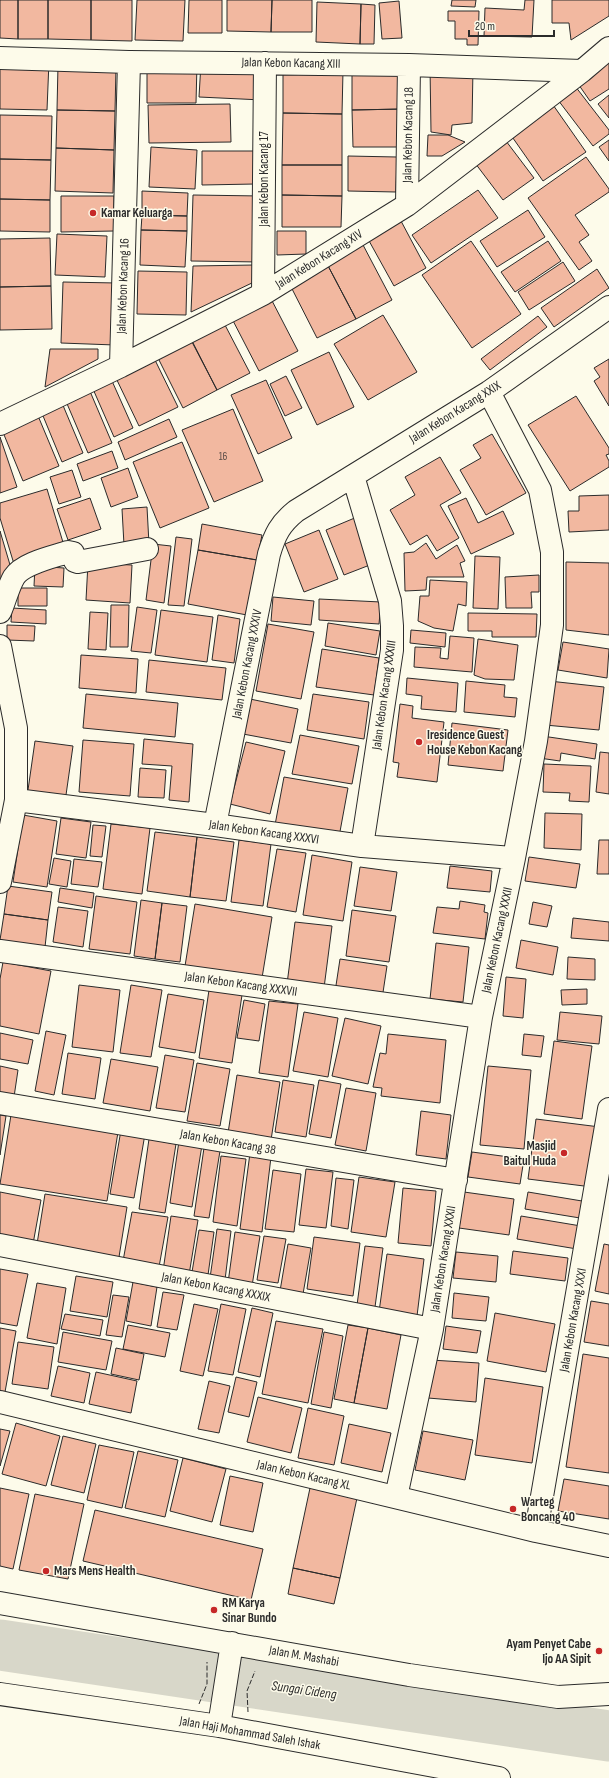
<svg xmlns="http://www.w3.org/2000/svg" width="609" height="1778" font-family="'Sofia Sans Condensed',sans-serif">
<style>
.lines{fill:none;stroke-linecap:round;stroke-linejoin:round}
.river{stroke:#d8d7c9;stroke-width:51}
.building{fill:#f2b8a0;stroke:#2b2b2b}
.street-casing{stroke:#2b2b2b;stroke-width:24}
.secondary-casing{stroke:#2b2b2b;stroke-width:24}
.street{stroke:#fdfbea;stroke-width:22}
.secondary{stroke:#fdfbea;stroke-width:22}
.fence{stroke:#2b2b2b;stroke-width:1;stroke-dasharray:5 2;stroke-linecap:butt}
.poi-dot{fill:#c62828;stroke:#fdfbea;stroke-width:1.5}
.labels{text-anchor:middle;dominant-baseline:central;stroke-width:3;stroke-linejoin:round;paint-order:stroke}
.number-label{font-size:11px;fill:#5d4e48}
.street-label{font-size:13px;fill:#2b2b2b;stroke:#fdfbea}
.poi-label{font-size:13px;font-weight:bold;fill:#2b2b2b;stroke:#fdfbea;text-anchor:start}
.water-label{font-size:14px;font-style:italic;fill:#2b2b2b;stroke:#fdfbea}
</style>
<rect width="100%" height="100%" fill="#fdfbea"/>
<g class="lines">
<!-- river -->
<path class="river" d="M 0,1645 L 609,1736"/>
</g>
<!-- building -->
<path class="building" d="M 0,0 L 18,0 L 18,39 L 0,38 Z
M 18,0 L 48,0 L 48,39 L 18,39 Z
M 48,0 L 91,0 L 91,40 L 48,39 Z
M 91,0 L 132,0 L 132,41 L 91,40 Z
M 137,0 L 185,0 L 183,41 L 135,40 Z
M 189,0 L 222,0 L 222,33 L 188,33 Z
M 227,0 L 272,0 L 271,32 L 227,31 Z
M 272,0 L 312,0 L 312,32 L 271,32 Z
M 452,0 L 476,0 L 475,7 L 451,6 Z
M 525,0 L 534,0 L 532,37 L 484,36 L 485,8 L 524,10 Z
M 552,0 L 609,0 L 609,16 L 571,40 L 569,23 L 552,23 Z
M 399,1 L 402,38 L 382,39 L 379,3 Z
M 317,2 L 361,4 L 360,44 L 316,42 Z
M 361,4 L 375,5 L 374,44 L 360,44 Z
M 448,11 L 479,11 L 478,45 L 467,45 L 467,39 L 455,39 L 455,21 L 448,21 Z
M 609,55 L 609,89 L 590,101 L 574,78 Z
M 0,60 L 49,61 L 47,110 L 0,109 Z
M 201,63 L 263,65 L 262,100 L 199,97 Z
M 147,64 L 197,64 L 196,103 L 147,103 Z
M 58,65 L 116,67 L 115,111 L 57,110 Z
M 430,67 L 473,68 L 472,123 L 452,125 L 451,135 L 431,132 Z
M 403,68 L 403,109 L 352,110 L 352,69 Z
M 283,70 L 343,71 L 342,114 L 283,113 Z
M 575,86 L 609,130 L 609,134 L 593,146 L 558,100 Z
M 609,95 L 609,118 L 598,104 Z
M 551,102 L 586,152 L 543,181 L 508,131 Z
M 230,104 L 231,142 L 149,143 L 148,105 Z
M 403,109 L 404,147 L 353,147 L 352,110 Z
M 57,110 L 115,111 L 114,150 L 56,148 Z
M 283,113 L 342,114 L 342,165 L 282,165 Z
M 0,115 L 52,116 L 51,160 L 0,159 Z
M 428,135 L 448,135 L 465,142 L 442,156 L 427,156 Z
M 609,140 L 609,161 L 599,147 Z
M 506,141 L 534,178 L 503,200 L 475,163 Z
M 151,147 L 197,150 L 195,189 L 149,187 Z
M 56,148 L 114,150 L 113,193 L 55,191 Z
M 202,151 L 255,151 L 255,184 L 202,185 Z
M 348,156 L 397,157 L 396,192 L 348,191 Z
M 586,157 L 609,189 L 609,192 L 575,215 L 589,235 L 579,242 L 592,261 L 579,270 L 528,198 Z
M 0,159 L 51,160 L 50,200 L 0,199 Z
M 282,165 L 342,165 L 342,196 L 282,195 Z
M 478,190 L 498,218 L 431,263 L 412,235 Z
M 142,191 L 188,193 L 187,216 L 142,215 Z
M 193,195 L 261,196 L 260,262 L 191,261 Z
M 282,195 L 342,196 L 341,227 L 282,227 Z
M 61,196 L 114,196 L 114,231 L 61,232 Z
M 0,199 L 50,200 L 50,232 L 0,231 Z
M 528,210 L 545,237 L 497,267 L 480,241 Z
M 142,215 L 187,216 L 187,231 L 141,230 Z
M 401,221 L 426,268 L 394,286 L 368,239 Z
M 141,230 L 187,231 L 185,267 L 140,265 Z
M 277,231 L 306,231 L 306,254 L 277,255 Z
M 57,234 L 107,236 L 105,277 L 55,275 Z
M 50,238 L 51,286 L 0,287 L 0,239 Z
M 471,241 L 521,314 L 472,348 L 422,275 Z
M 548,241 L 561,261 L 515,292 L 501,272 Z
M 362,243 L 392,300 L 356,319 L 326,262 Z
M 326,262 L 356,319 L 317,338 L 288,281 Z
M 563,262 L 575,281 L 529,310 L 518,292 Z
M 254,265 L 254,282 L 191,312 L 193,266 Z
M 597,269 L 609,288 L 554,327 L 541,308 Z
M 138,271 L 187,272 L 186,315 L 137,314 Z
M 63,282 L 117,283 L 115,345 L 61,343 Z
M 51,286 L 52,329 L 0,330 L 0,287 Z
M 268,293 L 298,351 L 259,371 L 229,313 Z
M 383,315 L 417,372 L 368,400 L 334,344 Z
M 538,316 L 547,327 L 490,370 L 481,359 Z
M 225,325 L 250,373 L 217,390 L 192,342 Z
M 189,335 L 217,390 L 183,408 L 155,352 Z
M 50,349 L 98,349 L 98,359 L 45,387 Z
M 329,352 L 354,407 L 317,425 L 291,370 Z
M 154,358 L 178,407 L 139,426 L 115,376 Z
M 609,359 L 609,406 L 594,381 L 600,377 L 594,368 Z
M 286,376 L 302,408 L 285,416 L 270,384 Z
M 266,380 L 292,438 L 258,454 L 231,395 Z
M 112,381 L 133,428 L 114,437 L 93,389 Z
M 89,389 L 112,443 L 88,453 L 65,399 Z
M 576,396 L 609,448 L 609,454 L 606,455 L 609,461 L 609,467 L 570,491 L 528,425 Z
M 62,403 L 83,453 L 62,462 L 41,411 Z
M 233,409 L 263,481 L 214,502 L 182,430 Z
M 36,411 L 59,466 L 23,481 L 0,425 Z
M 169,419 L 177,437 L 125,460 L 118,442 Z
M 492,434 L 526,493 L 486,515 L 460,470 L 481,458 L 473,445 Z
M 0,437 L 17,487 L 0,493 Z
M 182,442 L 209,508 L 160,528 L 133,462 Z
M 112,451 L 118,468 L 83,481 L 77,464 Z
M 440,457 L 461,493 L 440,505 L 459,538 L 437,551 L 427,535 L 410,545 L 390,510 L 415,495 L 405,477 Z
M 128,468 L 138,497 L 111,507 L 101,478 Z
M 72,470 L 81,497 L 59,504 L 50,477 Z
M 47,489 L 65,549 L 14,564 L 0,518 L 0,503 Z
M 609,495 L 609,530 L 569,532 L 568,511 L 579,511 L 579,496 Z
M 90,498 L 101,529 L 68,540 L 57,509 Z
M 466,498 L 478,523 L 503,511 L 514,534 L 471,554 L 448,506 Z
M 147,507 L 149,544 L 124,545 L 122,509 Z
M 357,517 L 375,563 L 344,575 L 326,530 Z
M 202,524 L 262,535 L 257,560 L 198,550 Z
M 319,530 L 338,579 L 304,592 L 285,544 Z
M 0,531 L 13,575 L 0,579 Z
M 176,537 L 192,539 L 184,606 L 168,605 Z
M 426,543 L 436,559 L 457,545 L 465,561 L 460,563 L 464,577 L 427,577 L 426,590 L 405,591 L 404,553 L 414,552 Z
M 153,544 L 171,546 L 164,603 L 146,600 Z
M 198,550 L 257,560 L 247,615 L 188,604 Z
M 475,556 L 500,557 L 498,609 L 473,608 Z
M 566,562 L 609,563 L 609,635 L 566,630 Z
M 88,563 L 132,565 L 130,603 L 86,600 Z
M 35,566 L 64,568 L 63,587 L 34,586 Z
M 539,575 L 539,592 L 531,592 L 532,608 L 506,608 L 505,577 Z
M 430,580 L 467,582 L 466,606 L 458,604 L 453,631 L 434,628 L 418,621 L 420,596 L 429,596 Z
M 18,588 L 47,588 L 47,606 L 18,606 Z
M 273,597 L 314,601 L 311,625 L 271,621 Z
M 319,599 L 381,602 L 379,624 L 319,620 Z
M 111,605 L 129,605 L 128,647 L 110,647 Z
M 137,607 L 157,610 L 151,653 L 131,651 Z
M 12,608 L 46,610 L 46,624 L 11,622 Z
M 161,610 L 213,617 L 207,662 L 155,655 Z
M 90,612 L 108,613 L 106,650 L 88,649 Z
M 468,613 L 537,614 L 536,637 L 492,637 L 492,631 L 468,631 Z
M 218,615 L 240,619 L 234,663 L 212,660 Z
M 328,623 L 380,631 L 376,655 L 325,646 Z
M 268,624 L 314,632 L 301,699 L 256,691 Z
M 7,625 L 35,626 L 34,641 L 7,640 Z
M 411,630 L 446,633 L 445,647 L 410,643 Z
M 450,636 L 474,638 L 472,672 L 414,667 L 415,647 L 441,648 L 440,658 L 448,659 Z
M 478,639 L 518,645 L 514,680 L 485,679 L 474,675 Z
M 563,642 L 609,649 L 607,678 L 558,670 Z
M 322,649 L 379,658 L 374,695 L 316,687 Z
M 81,655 L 138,659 L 136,693 L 79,688 Z
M 149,660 L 226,668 L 222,700 L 146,692 Z
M 407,678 L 458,683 L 456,712 L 421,709 L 422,696 L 406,694 Z
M 466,681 L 505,685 L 504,697 L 517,698 L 515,717 L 464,712 Z
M 549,681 L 604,687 L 599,730 L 545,725 Z
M 86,694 L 178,703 L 175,737 L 83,728 Z
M 313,694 L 369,702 L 364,739 L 307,730 Z
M 250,699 L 298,709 L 291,743 L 243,734 Z
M 400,704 L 413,706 L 412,718 L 444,722 L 437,782 L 397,777 L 399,763 L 393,762 Z
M 452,723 L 508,730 L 503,771 L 448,765 Z
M 300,735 L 359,746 L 352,784 L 292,774 Z
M 542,736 L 597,744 L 595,759 L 561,753 L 560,761 L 539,758 Z
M 144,739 L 193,744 L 189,802 L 169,800 L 172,766 L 142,764 Z
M 83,740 L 134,744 L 130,796 L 79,792 Z
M 35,741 L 73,746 L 65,802 L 27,797 Z
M 246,742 L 285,751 L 270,814 L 230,804 Z
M 600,752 L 609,753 L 609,794 L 596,792 Z
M 544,764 L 591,766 L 589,802 L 569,801 L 570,793 L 543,792 Z
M 140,768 L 166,770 L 164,798 L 138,797 Z
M 284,777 L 348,788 L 339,837 L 275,825 Z
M 545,813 L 582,814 L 581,850 L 544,848 Z
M 23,815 L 57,821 L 47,887 L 13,882 Z
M 61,818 L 91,822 L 86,858 L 56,854 Z
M 111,824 L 150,828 L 142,894 L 103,889 Z
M 93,825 L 106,826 L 102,857 L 90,856 Z
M 155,832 L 197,837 L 190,897 L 147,891 Z
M 197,837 L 234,842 L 226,901 L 190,897 Z
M 239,840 L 271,844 L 263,906 L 231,902 Z
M 599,840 L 609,840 L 609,874 L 597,874 Z
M 277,849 L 306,853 L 296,912 L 267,907 Z
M 312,855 L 352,862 L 343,921 L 303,915 Z
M 529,857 L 580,864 L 576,888 L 525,881 Z
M 54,858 L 71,861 L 67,887 L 49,884 Z
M 74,859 L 102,862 L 98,887 L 71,884 Z
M 450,866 L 492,871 L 490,892 L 447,888 Z
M 360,867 L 397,872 L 391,911 L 354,906 Z
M 8,886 L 52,892 L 48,920 L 4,914 Z
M 60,888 L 94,893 L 92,908 L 58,902 Z
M 96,896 L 137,902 L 130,954 L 89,949 Z
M 141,900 L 162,903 L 155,959 L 134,956 Z
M 460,901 L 485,905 L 484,912 L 488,913 L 485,939 L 433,933 L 437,907 L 459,909 Z
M 533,902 L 552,906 L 547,927 L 529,924 Z
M 162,903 L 187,906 L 180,962 L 155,959 Z
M 195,904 L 272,917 L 262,978 L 185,966 Z
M 58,907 L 88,911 L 83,947 L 53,942 Z
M 352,910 L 396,916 L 389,962 L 346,956 Z
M 4,914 L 48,920 L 45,947 L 0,940 Z
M 573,918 L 609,922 L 609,941 L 571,938 Z
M 295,922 L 332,926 L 324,988 L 287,984 Z
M 521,940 L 558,947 L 553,975 L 516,968 Z
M 436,943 L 469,947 L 463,1002 L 430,999 Z
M 568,957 L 595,959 L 595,980 L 567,979 Z
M 340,959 L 387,966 L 382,999 L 335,992 Z
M 3,962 L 51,971 L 39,1034 L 0,1026 L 0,979 Z
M 506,977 L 526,979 L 523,1018 L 503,1016 Z
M 79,985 L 120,990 L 113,1052 L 72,1047 Z
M 131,985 L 162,990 L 151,1057 L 120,1053 Z
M 587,989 L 587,1004 L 562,1005 L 561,990 Z
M 209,990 L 242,995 L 232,1063 L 199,1058 Z
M 168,994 L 204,1000 L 195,1053 L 159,1047 Z
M 244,1000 L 265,1004 L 259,1041 L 237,1038 Z
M 269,1001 L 298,1004 L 288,1077 L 259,1073 Z
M 304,1012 L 338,1018 L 328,1077 L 293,1071 Z
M 560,1012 L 602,1016 L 599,1044 L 557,1040 Z
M 345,1018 L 381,1026 L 368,1084 L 332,1076 Z
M 46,1031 L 66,1035 L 54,1095 L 35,1091 Z
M 0,1033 L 33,1040 L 28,1064 L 0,1059 Z
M 388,1034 L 446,1040 L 440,1103 L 381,1096 L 382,1088 L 373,1087 L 380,1053 L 386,1054 Z
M 524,1034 L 544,1036 L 541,1057 L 522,1055 Z
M 554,1041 L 592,1046 L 582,1119 L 544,1114 Z
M 68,1053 L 101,1058 L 95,1099 L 62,1094 Z
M 165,1055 L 194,1060 L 185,1112 L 156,1108 Z
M 111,1059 L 158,1067 L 150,1111 L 103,1103 Z
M 197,1063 L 230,1069 L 220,1126 L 187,1121 Z
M 0,1066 L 18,1070 L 14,1097 L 0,1095 Z
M 488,1066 L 531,1070 L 524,1149 L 480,1145 Z
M 237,1075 L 280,1082 L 271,1140 L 228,1133 Z
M 283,1080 L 314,1085 L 306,1137 L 275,1132 Z
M 319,1080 L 341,1084 L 331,1138 L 309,1134 Z
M 346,1088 L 376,1093 L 366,1151 L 335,1145 Z
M 421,1111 L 451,1115 L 446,1159 L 416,1155 Z
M 0,1115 L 6,1116 L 0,1155 Z
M 11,1115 L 118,1132 L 107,1201 L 0,1184 Z
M 536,1119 L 600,1127 L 592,1187 L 528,1179 Z
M 121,1130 L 145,1134 L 134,1198 L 110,1194 Z
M 149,1139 L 176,1144 L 165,1213 L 139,1209 Z
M 179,1141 L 202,1145 L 192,1207 L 170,1203 Z
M 204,1148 L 220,1151 L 209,1218 L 194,1216 Z
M 472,1152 L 524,1159 L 520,1184 L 468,1177 Z
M 250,1153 L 271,1157 L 262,1232 L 240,1229 Z
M 221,1156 L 246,1159 L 237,1226 L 213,1222 Z
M 306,1169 L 333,1172 L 326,1228 L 299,1225 Z
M 273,1170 L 301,1174 L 294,1232 L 265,1229 Z
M 359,1177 L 395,1182 L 386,1237 L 351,1232 Z
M 336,1178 L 354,1180 L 348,1229 L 331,1226 Z
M 403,1188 L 436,1191 L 431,1246 L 398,1243 Z
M 0,1192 L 41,1200 L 33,1244 L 0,1238 Z
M 464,1192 L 514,1199 L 509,1235 L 459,1228 Z
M 528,1192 L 582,1201 L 580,1218 L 525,1209 Z
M 45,1194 L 127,1207 L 119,1257 L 37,1244 Z
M 132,1212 L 168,1217 L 159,1267 L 123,1261 Z
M 171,1216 L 198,1220 L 189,1275 L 163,1271 Z
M 521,1216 L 581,1226 L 577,1249 L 517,1239 Z
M 217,1229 L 231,1231 L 225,1280 L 210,1278 Z
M 199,1230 L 214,1232 L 208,1275 L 192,1272 Z
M 235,1232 L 260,1236 L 252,1286 L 228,1283 Z
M 264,1236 L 286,1239 L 278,1283 L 257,1280 Z
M 314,1237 L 360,1243 L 353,1296 L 307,1289 Z
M 288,1244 L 311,1248 L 303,1294 L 280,1291 Z
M 604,1244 L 609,1245 L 609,1294 L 595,1291 Z
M 365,1246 L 383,1248 L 375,1307 L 357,1305 Z
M 513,1251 L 568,1258 L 565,1281 L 510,1274 Z
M 456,1252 L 498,1256 L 496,1282 L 453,1278 Z
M 387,1254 L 424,1259 L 417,1316 L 379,1312 Z
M 0,1269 L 28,1274 L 17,1326 L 0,1323 Z
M 76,1276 L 113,1282 L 107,1317 L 70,1311 Z
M 133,1282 L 157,1287 L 151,1326 L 126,1321 Z
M 37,1283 L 66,1288 L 57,1344 L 27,1338 Z
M 163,1292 L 184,1295 L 177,1330 L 157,1327 Z
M 454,1293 L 489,1297 L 486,1321 L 452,1318 Z
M 113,1295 L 129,1297 L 122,1337 L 106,1335 Z
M 591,1301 L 609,1304 L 609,1346 L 584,1342 Z
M 194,1304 L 218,1309 L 203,1376 L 180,1371 Z
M 221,1304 L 246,1309 L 233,1375 L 208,1371 Z
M 252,1308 L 273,1313 L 260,1377 L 238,1372 Z
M 495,1313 L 555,1324 L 546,1372 L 487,1361 Z
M 65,1314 L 103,1320 L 100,1336 L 61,1329 Z
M 276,1321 L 323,1329 L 308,1403 L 262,1394 Z
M 128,1325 L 170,1333 L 165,1357 L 123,1349 Z
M 348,1325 L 368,1328 L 354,1403 L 334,1399 Z
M 446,1326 L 481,1331 L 477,1353 L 443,1349 Z
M 0,1328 L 16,1331 L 5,1392 L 0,1391 Z
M 368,1328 L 401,1335 L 387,1409 L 354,1403 Z
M 63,1332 L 112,1341 L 106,1370 L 58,1362 Z
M 324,1332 L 343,1336 L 331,1408 L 311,1404 Z
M 18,1342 L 54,1347 L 48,1389 L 12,1384 Z
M 116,1348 L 144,1354 L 139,1380 L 111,1374 Z
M 583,1354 L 609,1358 L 609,1473 L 566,1467 Z
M 431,1360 L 479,1363 L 476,1402 L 428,1398 Z
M 58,1366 L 90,1373 L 84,1403 L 51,1396 Z
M 96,1372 L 137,1381 L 131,1413 L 89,1404 Z
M 236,1377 L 257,1382 L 249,1417 L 228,1412 Z
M 485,1378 L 543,1387 L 532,1463 L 475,1455 Z
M 209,1381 L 230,1386 L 219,1433 L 198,1429 Z
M 258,1397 L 302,1408 L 291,1453 L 247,1442 Z
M 308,1408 L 344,1416 L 334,1465 L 298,1458 Z
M 16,1423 L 60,1436 L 46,1486 L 2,1474 Z
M 349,1424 L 391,1433 L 382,1472 L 341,1463 Z
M 0,1429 L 10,1431 L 0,1466 Z
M 423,1431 L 473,1440 L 465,1480 L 415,1470 Z
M 63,1436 L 96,1444 L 84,1493 L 51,1485 Z
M 99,1445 L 134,1452 L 122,1508 L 87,1500 Z
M 138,1451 L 178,1460 L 165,1517 L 125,1508 Z
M 183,1458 L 226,1469 L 212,1522 L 170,1511 Z
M 230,1476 L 263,1483 L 253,1532 L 220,1525 Z
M 564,1479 L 609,1486 L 609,1519 L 558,1511 Z
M 0,1488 L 29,1494 L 13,1569 L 0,1566 Z
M 310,1488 L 357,1498 L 340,1578 L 293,1568 Z
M 35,1494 L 84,1504 L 68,1579 L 19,1570 Z
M 95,1510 L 263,1549 L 251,1600 L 83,1561 Z
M 293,1568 L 340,1578 L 334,1604 L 288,1594 Z"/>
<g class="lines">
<defs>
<path id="street" d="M 0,58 L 129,62 L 409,65 L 582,71
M 407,205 L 409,65
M 263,294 L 265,63
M 121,366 L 129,62
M 0,424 L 121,366 L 263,294 L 407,205 L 582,71 L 609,48
M 353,476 L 390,601 L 392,626 L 392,650 L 362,846
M 0,612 C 5,601 8,587 14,577 C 23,563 53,557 68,552 L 73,553 L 75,561 L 78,562 L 147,549
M 0,646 L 16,728 L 16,800 L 0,882
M 16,800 L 215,825 L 362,846 L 514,858
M 215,825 L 269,554 C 275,534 280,524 296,511 L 489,392 L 609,307
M 0,951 L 481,1017
M 0,1103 L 456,1180
M 0,1245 L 432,1329
M 0,1402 L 536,1531 L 609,1546
M 396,1497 L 432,1329 L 481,1017 L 514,858 L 536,741 L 552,625 L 552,552 L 540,490 L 489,392
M 536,1531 L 609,1109"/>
<path id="secondary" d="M 0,1603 L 409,1675 L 558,1697 L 609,1694
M 0,1694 L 219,1726 L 499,1778
M 219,1726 L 232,1643"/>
</defs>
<!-- street casing -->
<use href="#street" class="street-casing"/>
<!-- secondary casing -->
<use href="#secondary" class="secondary-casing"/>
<!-- street -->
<use href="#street" class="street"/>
<!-- secondary -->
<use href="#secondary" class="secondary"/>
<!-- fence -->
<path class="fence" d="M 199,1704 L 207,1684 L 207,1662
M 248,1712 L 247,1691 L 255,1671"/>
</g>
<!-- markers -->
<g class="poi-dot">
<circle cx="93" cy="213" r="4"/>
<circle cx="419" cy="742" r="4"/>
<circle cx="564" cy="1153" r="4"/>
<circle cx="513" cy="1509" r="4"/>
<circle cx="46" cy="1571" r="4"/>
<circle cx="214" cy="1610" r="4"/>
<circle cx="599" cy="1651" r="4"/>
</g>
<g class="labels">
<!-- number labels -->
<g class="number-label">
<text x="223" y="456">16</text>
</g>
<!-- street labels -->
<g class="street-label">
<text transform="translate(291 63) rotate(1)">Jalan Kebon Kacang XIII</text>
<text transform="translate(408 135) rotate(-89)">Jalan Kebon Kacang 18</text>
<text transform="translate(264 179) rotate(-90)">Jalan Kebon Kacang 17</text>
<text transform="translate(319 259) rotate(-32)">Jalan Kebon Kacang XIV</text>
<text transform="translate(123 286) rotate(-88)">Jalan Kebon Kacang 16</text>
<text transform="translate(455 412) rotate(-32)">Jalan Kebon Kacang XXIX</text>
<text transform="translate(247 664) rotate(-79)">Jalan Kebon Kacang XXXIV</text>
<text transform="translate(384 695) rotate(-82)">Jalan Kebon Kacang XXXIII</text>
<text transform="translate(264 832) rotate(8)">Jalan Kebon Kacang XXXVI</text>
<text transform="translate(497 940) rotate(-78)">Jalan Kebon Kacang XXXII</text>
<text transform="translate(241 984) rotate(8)">Jalan Kebon Kacang XXXVII</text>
<text transform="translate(228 1142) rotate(10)">Jalan Kebon Kacang 38</text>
<text transform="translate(443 1259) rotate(-81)">Jalan Kebon Kacang XXXII</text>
<text transform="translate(216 1287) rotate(11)">Jalan Kebon Kacang XXXIX</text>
<text transform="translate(573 1320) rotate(-80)">Jalan Kebon Kacang XXXI</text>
<text transform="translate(304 1475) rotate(13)">Jalan Kebon Kacang XL</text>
<text transform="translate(304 1656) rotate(10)">Jalan M. Mashabi</text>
<text transform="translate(250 1733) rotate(10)">Jalan Haji Mohammad Saleh Ishak</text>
</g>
<!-- poi labels -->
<g class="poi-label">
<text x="101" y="213">Kamar Keluarga</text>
<text x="427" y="735">Iresidence Guest<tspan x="427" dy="15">House Kebon Kacang</tspan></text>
<text x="556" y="1146" text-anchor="end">Masjid<tspan x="556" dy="15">Baitul Huda</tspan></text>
<text x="521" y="1502">Warteg<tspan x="521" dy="15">Boncang 40</tspan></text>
<text x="54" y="1571">Mars Mens Health</text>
<text x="222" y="1603">RM Karya<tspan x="222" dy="15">Sinar Bundo</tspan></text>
<text x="591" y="1644" text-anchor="end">Ayam Penyet Cabe<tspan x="591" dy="15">Ijo AA Sipit</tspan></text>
</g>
<!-- water labels -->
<g class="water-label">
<text transform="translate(304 1690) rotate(8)">Sungai Cideng</text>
</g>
</g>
<!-- scale -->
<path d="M469 30v6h85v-6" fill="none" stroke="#2b2b2b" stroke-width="2"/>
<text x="475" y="30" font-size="12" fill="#2b2b2b" stroke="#fdfbea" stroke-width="3" paint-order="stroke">20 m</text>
</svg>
